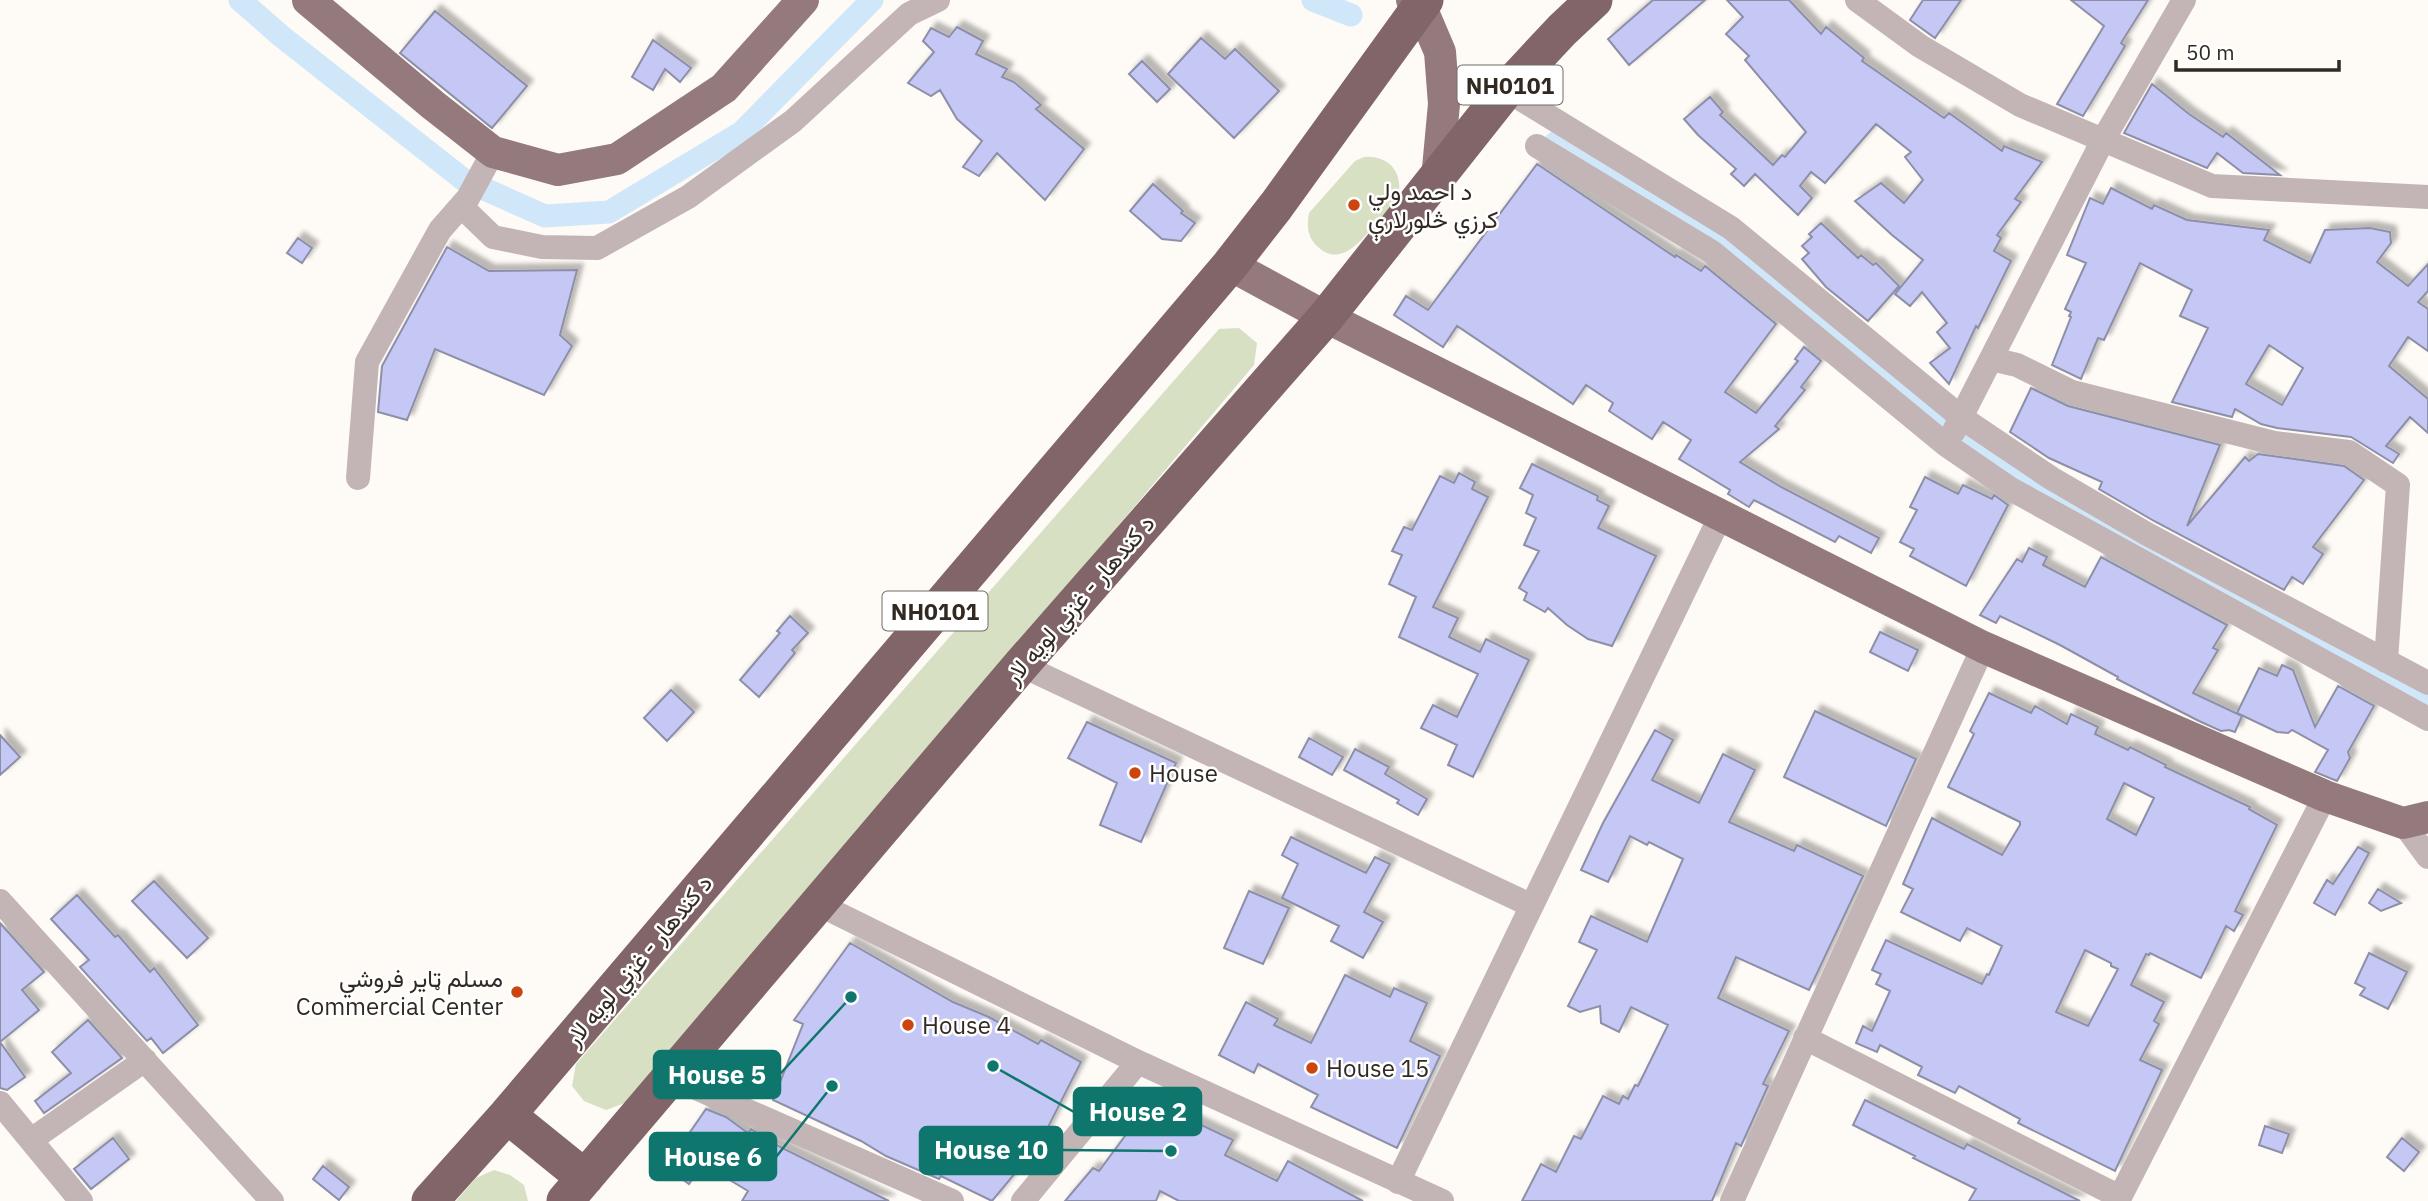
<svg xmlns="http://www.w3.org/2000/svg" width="2428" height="1201" font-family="'IBM Plex Sans',Vazirmatn,sans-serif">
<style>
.green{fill:#d8e0c4}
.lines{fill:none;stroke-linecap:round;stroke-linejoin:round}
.canal{stroke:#d0e7fa;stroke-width:23}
.building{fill:#c5c8f4;stroke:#8d8fa9;stroke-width:2;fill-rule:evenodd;filter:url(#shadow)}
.minor{stroke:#c3b5b6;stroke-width:24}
.major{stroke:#947a7d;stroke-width:32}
.highway{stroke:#826568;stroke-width:37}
.poi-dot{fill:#cc450f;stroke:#fff;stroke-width:2.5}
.labels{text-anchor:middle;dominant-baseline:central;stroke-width:5;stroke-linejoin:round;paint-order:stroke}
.shield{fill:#fff;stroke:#706a64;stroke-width:2}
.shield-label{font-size:23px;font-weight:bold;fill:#322a22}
.poi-label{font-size:24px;fill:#322a22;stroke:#fff;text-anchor:start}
.street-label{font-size:24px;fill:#322a22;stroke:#fff}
.leader{fill:none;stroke:#0f766e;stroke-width:2.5}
.callout-dot{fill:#0f766e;stroke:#fff;stroke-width:2.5}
.callout{fill:#0f766e;stroke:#0f766e;stroke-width:2.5}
.callout-label{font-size:26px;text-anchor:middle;font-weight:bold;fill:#fff}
</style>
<defs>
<filter id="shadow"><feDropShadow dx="6" dy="-6" stdDeviation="2" flood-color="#0004"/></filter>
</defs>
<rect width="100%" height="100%" fill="#fefaf5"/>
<!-- green -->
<path class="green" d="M 1364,157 C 1389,155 1404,173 1398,197 C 1391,208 1382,217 1373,227 C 1358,244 1338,269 1315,244 C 1307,235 1307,225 1309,213 L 1355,161 Z
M 1239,328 L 1257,343 L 1254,365 L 633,1100 L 606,1110 L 584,1101 L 572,1086 L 576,1064 L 1219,329 Z
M 494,1170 L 510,1175 L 524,1185 L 528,1201 L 456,1201 L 476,1178 Z"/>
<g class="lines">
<!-- canal -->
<path class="canal" d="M 240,0 L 281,36 L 464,180 L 545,216 L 609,212 L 742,132 L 872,0
M 1313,0 L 1351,15
M 1555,143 L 1703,228 L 1916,401 L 2016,475 L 2428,702"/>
</g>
<!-- building -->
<path class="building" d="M 1653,0 L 1705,0 L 1629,65 L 1608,39 Z
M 1727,0 L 1789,0 L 1821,34 L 1826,27 L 1864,58 L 1862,61 L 1944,118 L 1949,113 L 2002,151 L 2004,146 L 2042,162 L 2015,199 L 2021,202 L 1997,235 L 2001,238 L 1994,251 L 2011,261 L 1978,328 L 1976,326 L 1949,384 L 1930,363 L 1950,348 L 1937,332 L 1947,323 L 1922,292 L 1910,306 L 1895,294 L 1923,260 L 1892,235 L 1855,201 L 1881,183 L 1904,203 L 1923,180 L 1905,157 L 1911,152 L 1876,124 L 1825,183 L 1811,172 L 1800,186 L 1812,198 L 1798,215 L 1755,174 L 1744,186 L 1731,174 L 1736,169 L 1698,135 L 1684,119 L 1710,97 L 1723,112 L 1720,115 L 1773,165 L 1782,155 L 1785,157 L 1806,132 L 1745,60 L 1749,56 L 1726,34 L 1743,17 Z
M 1923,0 L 1961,0 L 1935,38 L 1910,20 Z
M 2071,0 L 2148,0 L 2121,43 L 2125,46 L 2083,116 L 2057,104 L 2104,26 Z
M 435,11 L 527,86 L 492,128 L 400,53 Z
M 957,27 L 983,41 L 976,54 L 1007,69 L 1002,77 L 1014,82 L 1041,105 L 1036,109 L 1084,149 L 1045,200 L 997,153 L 979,176 L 963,167 L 982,141 L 957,119 L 940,90 L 931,96 L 908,83 L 934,52 L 923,41 L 931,28 L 949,37 Z
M 1201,38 L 1225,59 L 1235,49 L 1279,91 L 1234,138 L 1168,74 Z
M 653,40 L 691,68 L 680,82 L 665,69 L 653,90 L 632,77 Z
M 1142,61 L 1170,89 L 1157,102 L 1129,74 Z
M 2152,84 L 2189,114 L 2223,137 L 2226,133 L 2280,175 L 2243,173 L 2217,153 L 2207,168 L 2124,133 Z
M 1537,164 L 1675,257 L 1676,255 L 1701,271 L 1705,266 L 1776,324 L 1725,392 L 1756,413 L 1798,361 L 1795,359 L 1804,347 L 1821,361 L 1801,387 L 1805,390 L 1775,426 L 1779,429 L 1740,462 L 1781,487 L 1879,538 L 1871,553 L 1839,536 L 1835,542 L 1754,500 L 1749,507 L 1728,494 L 1730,490 L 1679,459 L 1691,440 L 1663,422 L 1652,439 L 1609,411 L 1613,403 L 1586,385 L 1573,404 L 1457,326 L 1443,347 L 1394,315 L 1406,296 L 1428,310 Z
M 1153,184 L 1183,211 L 1181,213 L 1195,223 L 1181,241 L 1162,239 L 1130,211 Z
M 2111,188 L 2152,209 L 2154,205 L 2187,220 L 2269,230 L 2264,240 L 2310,263 L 2325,230 L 2370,228 L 2390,232 L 2391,243 L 2377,262 L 2408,286 L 2428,264 L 2428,291 L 2418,302 L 2428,309 L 2428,351 L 2408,337 L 2389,366 L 2428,399 L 2428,433 L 2410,417 L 2386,446 L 2399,454 L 2393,463 L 2351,437 L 2277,428 L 2261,424 L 2235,409 L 2232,417 L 2172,402 L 2208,328 L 2180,316 L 2192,290 L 2140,263 L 2104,340 L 2098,338 L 2081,379 L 2052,365 L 2071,317 L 2069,316 L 2071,312 L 2065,309 L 2086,263 L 2067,255 L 2090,198 L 2103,204 ZM 2269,345 L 2303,368 L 2282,405 L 2246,384 Z
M 1821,223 L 1858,258 L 1861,255 L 1873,265 L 1876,263 L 1899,286 L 1868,321 L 1826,287 L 1802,259 L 1809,253 L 1802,246 L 1812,237 L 1809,234 Z
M 298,238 L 312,248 L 302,263 L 287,253 Z
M 447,247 L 489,271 L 577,270 L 560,335 L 572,346 L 544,395 L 435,349 L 407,420 L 378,412 L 382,366 Z
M 2031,388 L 2068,406 L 2220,445 L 2187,526 L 2245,457 L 2249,461 L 2258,454 L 2344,466 L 2364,480 L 2313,547 L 2323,554 L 2303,584 L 2292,577 L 2284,590 L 2154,521 L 2099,489 L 2102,482 L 2049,458 L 2010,432 Z
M 1532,464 L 1598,496 L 1597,500 L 1609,506 L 1598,528 L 1656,556 L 1612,646 L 1588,639 L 1567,625 L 1548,608 L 1545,612 L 1524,600 L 1527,593 L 1519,588 L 1539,551 L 1524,545 L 1536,518 L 1526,513 L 1533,495 L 1520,488 Z
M 1459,473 L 1475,482 L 1472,489 L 1488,497 L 1433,607 L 1458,618 L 1449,637 L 1480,652 L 1486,639 L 1529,660 L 1473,777 L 1448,765 L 1457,745 L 1421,728 L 1433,705 L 1457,717 L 1478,674 L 1399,637 L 1416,597 L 1389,584 L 1402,555 L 1392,551 L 1404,527 L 1412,530 L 1440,476 L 1454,483 Z
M 1925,477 L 1958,494 L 1963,485 L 1992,499 L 1994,495 L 2008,505 L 1966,586 L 1910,556 L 1914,549 L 1900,542 L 1917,510 L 1910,507 Z
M 2029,548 L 2047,557 L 2043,565 L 2085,587 L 2101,557 L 2227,625 L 2213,648 L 2218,650 L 2193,693 L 2242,716 L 2235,732 L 2229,730 L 2221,731 L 2199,721 L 2117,679 L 2118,677 L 2060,645 L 2000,616 L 1996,623 L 1980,615 L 2017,559 L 2022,562 Z
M 790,616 L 808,633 L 792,650 L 795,653 L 759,697 L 740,680 L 780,633 L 777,631 Z
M 1880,632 L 1918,650 L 1908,671 L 1870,652 Z
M 2282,665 L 2293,670 L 2315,727 L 2338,686 L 2374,706 L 2348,752 L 2350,758 L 2337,781 L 2315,772 L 2328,750 L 2292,730 L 2288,733 L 2277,732 L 2237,713 L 2259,668 L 2277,676 Z
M 671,690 L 694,712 L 667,741 L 644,718 Z
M 1989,693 L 2031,713 L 2035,706 L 2067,724 L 2071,714 L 2098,727 L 2095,734 L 2128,750 L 2130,747 L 2166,765 L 2165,767 L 2250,807 L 2249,809 L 2277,825 L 2235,911 L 2243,915 L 2234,931 L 2226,926 L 2201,978 L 2150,953 L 2149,955 L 2146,954 L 2131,985 L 2164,1002 L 2154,1021 L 2159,1024 L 2140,1060 L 2162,1070 L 2115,1171 L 2018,1123 L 2020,1119 L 1959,1086 L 1955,1093 L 1918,1075 L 1922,1067 L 1880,1045 L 1877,1052 L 1856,1043 L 1863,1026 L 1872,1031 L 1890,991 L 1876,984 L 1881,974 L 1872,970 L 1886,940 L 1982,984 L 1987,974 L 1989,975 L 2002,946 L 1967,928 L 1960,941 L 1901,912 L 1913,889 L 1903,884 L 1932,818 L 2002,855 L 2020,825 L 2020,822 L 1948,787 L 1974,734 L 1970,731 ZM 2124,783 L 2154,798 L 2136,835 L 2107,819 ZM 2085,950 L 2111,963 L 2111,966 L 2118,969 L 2088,1026 L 2056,1012 Z
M 1815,711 L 1916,759 L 1886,826 L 1784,777 Z
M 1087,722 L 1176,763 L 1141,842 L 1100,825 L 1117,783 L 1068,758 Z
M 1655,730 L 1673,740 L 1652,780 L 1699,803 L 1723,754 L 1755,770 L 1729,822 L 1794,851 L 1797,845 L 1863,876 L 1809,990 L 1736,957 L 1718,998 L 1789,1031 L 1763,1084 L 1768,1086 L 1741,1146 L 1736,1143 L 1712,1201 L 1522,1201 L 1541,1164 L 1556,1172 L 1574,1136 L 1581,1139 L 1603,1096 L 1619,1104 L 1623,1096 L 1628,1099 L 1635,1085 L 1638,1086 L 1668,1025 L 1631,1007 L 1619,1032 L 1601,1023 L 1600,1006 L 1580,1012 L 1568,1006 L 1597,950 L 1579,942 L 1591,916 L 1647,942 L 1683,859 L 1649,842 L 1647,845 L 1630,836 L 1608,882 L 1581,870 L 1603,823 Z
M 0,735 L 20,757 L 0,775 Z
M 1309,738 L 1343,757 L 1332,775 L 1299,757 Z
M 1355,749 L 1389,767 L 1385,774 L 1427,799 L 1418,815 L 1397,803 L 1399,800 L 1344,770 Z
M 1291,837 L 1366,873 L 1375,857 L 1390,864 L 1364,912 L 1383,922 L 1363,958 L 1331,941 L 1339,926 L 1282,898 L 1298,864 L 1282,855 Z
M 2358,847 L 2369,853 L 2335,915 L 2314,903 L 2327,880 L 2333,884 Z
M 154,881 L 208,938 L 187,958 L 132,901 Z
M 2378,889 L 2401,903 L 2381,911 L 2369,903 Z
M 1249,891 L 1289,908 L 1263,964 L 1224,948 Z
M 77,895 L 115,937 L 118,935 L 150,972 L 154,968 L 198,1025 L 163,1053 L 151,1038 L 147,1041 L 80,967 L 89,960 L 51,919 Z
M 0,923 L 44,972 L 22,990 L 39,1010 L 0,1042 L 25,1077 L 7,1090 L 0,1088 Z
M 850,943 L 953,1002 L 989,1017 L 1038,1044 L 1041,1040 L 1081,1062 L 1040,1143 L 992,1201 L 941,1176 L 939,1179 L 886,1156 L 861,1141 L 773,1100 L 803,1024 L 794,1020 Z
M 2369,953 L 2407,972 L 2388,1009 L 2360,995 L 2365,988 L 2355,983 Z
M 1345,975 L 1390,997 L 1394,988 L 1427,1003 L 1410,1041 L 1440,1056 L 1397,1148 L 1311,1107 L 1318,1095 L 1258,1064 L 1254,1073 L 1219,1055 L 1246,1002 L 1278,1019 L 1274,1025 L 1311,1043 Z
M 88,1020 L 122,1058 L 44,1113 L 35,1101 L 71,1073 L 52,1052 Z
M 1865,1100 L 1964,1149 L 1967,1144 L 2080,1201 L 1969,1201 L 1976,1189 L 1913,1158 L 1915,1156 L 1853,1125 Z
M 1151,1101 L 1233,1140 L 1225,1155 L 1277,1181 L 1288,1161 L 1363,1201 L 1179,1201 L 1160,1191 L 1156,1201 L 1065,1201 L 1093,1168 L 1099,1171 Z
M 706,1109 L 726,1117 L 748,1133 L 751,1129 L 780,1147 L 889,1201 L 742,1201 L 748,1191 L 703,1164 L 689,1184 L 666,1167 Z
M 2265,1126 L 2289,1134 L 2282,1153 L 2259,1145 Z
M 113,1138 L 129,1159 L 91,1189 L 74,1169 Z
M 2402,1138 L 2419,1152 L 2404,1171 L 2387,1157 Z
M 323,1166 L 349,1187 L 339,1200 L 313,1179 Z"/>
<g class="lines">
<!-- minor -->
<path class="minor" d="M 1857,0 L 1920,46 L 2020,105 L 2212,186 L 2428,197
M 1506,90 L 1731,228 L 1962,418 L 2051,478 L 2147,534 L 2428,683
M 1537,146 L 1712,252 L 1945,444 L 2009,488 L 2428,719
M 461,206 L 493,237 L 542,247 L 597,248 L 688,197 L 793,121 L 909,14 L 938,0
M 1991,359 L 2017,365 L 2072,392 L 2274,443 L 2349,452 L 2398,485 L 2386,661
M 1954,431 L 2103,140 L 2184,0
M 358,478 L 367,362 L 440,230 L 468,198 L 493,152
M 1021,665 L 1530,905
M 2403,823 L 2428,857
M 0,901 L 272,1201
M 818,904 L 1138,1062 L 1442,1201
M 1805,1038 L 2120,1197
M 671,1077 L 952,1201
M 0,1103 L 81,1201
M 31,1140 L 145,1060
M 1398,1182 L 1720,517
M 1023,1201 L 1138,1062
M 1732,1201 L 1983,647
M 2118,1201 L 2325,796"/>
<!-- major -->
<path class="major" d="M 308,0 L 433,105 L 493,152 L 558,170 L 617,159 L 724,88 L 803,0
M 1412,0 L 1420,5 L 1440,52 L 1444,104 L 1437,179
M 1230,265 L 1326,317 L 1983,647 L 2325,796 L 2403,823 L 2428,817"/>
<!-- highway -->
<path class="highway" d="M 507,1115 L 585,1178
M 430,1201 L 507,1115 L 1230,265 L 1276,206 L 1425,0
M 565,1201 L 1021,665 L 1326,317 L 1506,90 L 1562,30 L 1594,0"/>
</g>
<!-- markers -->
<g class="poi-dot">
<circle cx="1354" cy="205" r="7"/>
<circle cx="1135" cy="773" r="7"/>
<circle cx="517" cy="992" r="7"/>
<circle cx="908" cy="1025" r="7"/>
<circle cx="1312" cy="1068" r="7"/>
</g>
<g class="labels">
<!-- shield labels -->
<g class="shield">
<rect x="1457.5" y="65.5" width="105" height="39" rx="5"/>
<rect x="882.5" y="591.5" width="105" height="39" rx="5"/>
</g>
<g class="shield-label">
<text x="1510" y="85">NH0101</text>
<text x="935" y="611">NH0101</text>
</g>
<!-- poi labels -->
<g class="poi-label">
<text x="1368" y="191">د احمد ولي<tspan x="1368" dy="28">کرزي څلورلارې</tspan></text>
<text x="1149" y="773">House</text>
<text x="503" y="978" text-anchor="end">مسلم ټایر فروشي<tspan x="503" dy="28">Commercial Center</tspan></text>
<text x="922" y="1025">House 4</text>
<text x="1326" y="1068">House 15</text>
</g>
<!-- street labels -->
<g class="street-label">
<text transform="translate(1079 599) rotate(-49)">د کندهار - غزني لويه لار</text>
<text transform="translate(638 960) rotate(-50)">د کندهار - غزني لويه لار</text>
</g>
</g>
<!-- callouts -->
<path class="leader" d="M851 997L780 1074M993 1066L1074 1112M1171 1151L1062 1150M832 1086L776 1157"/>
<g class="callout-dot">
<circle cx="851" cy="997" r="7"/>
<circle cx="993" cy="1066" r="7"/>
<circle cx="1171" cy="1151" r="7"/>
<circle cx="832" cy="1086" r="7"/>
</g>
<g class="callout">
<rect x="654" y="1051" width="126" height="47" rx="7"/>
<rect x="1074" y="1088" width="127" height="47" rx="7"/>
<rect x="920" y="1127" width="142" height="47" rx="7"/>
<rect x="650" y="1133" width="126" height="47" rx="7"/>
</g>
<g class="callout-label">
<text x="717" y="1084">House 5</text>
<text x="1138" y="1121">House 2</text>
<text x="991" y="1159">House 10</text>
<text x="713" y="1166">House 6</text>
</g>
<!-- scale -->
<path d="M2176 60v10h163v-10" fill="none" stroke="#322a22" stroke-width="3.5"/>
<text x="2186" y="60" font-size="21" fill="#322a22" stroke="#ffffff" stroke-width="5" paint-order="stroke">50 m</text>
</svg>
